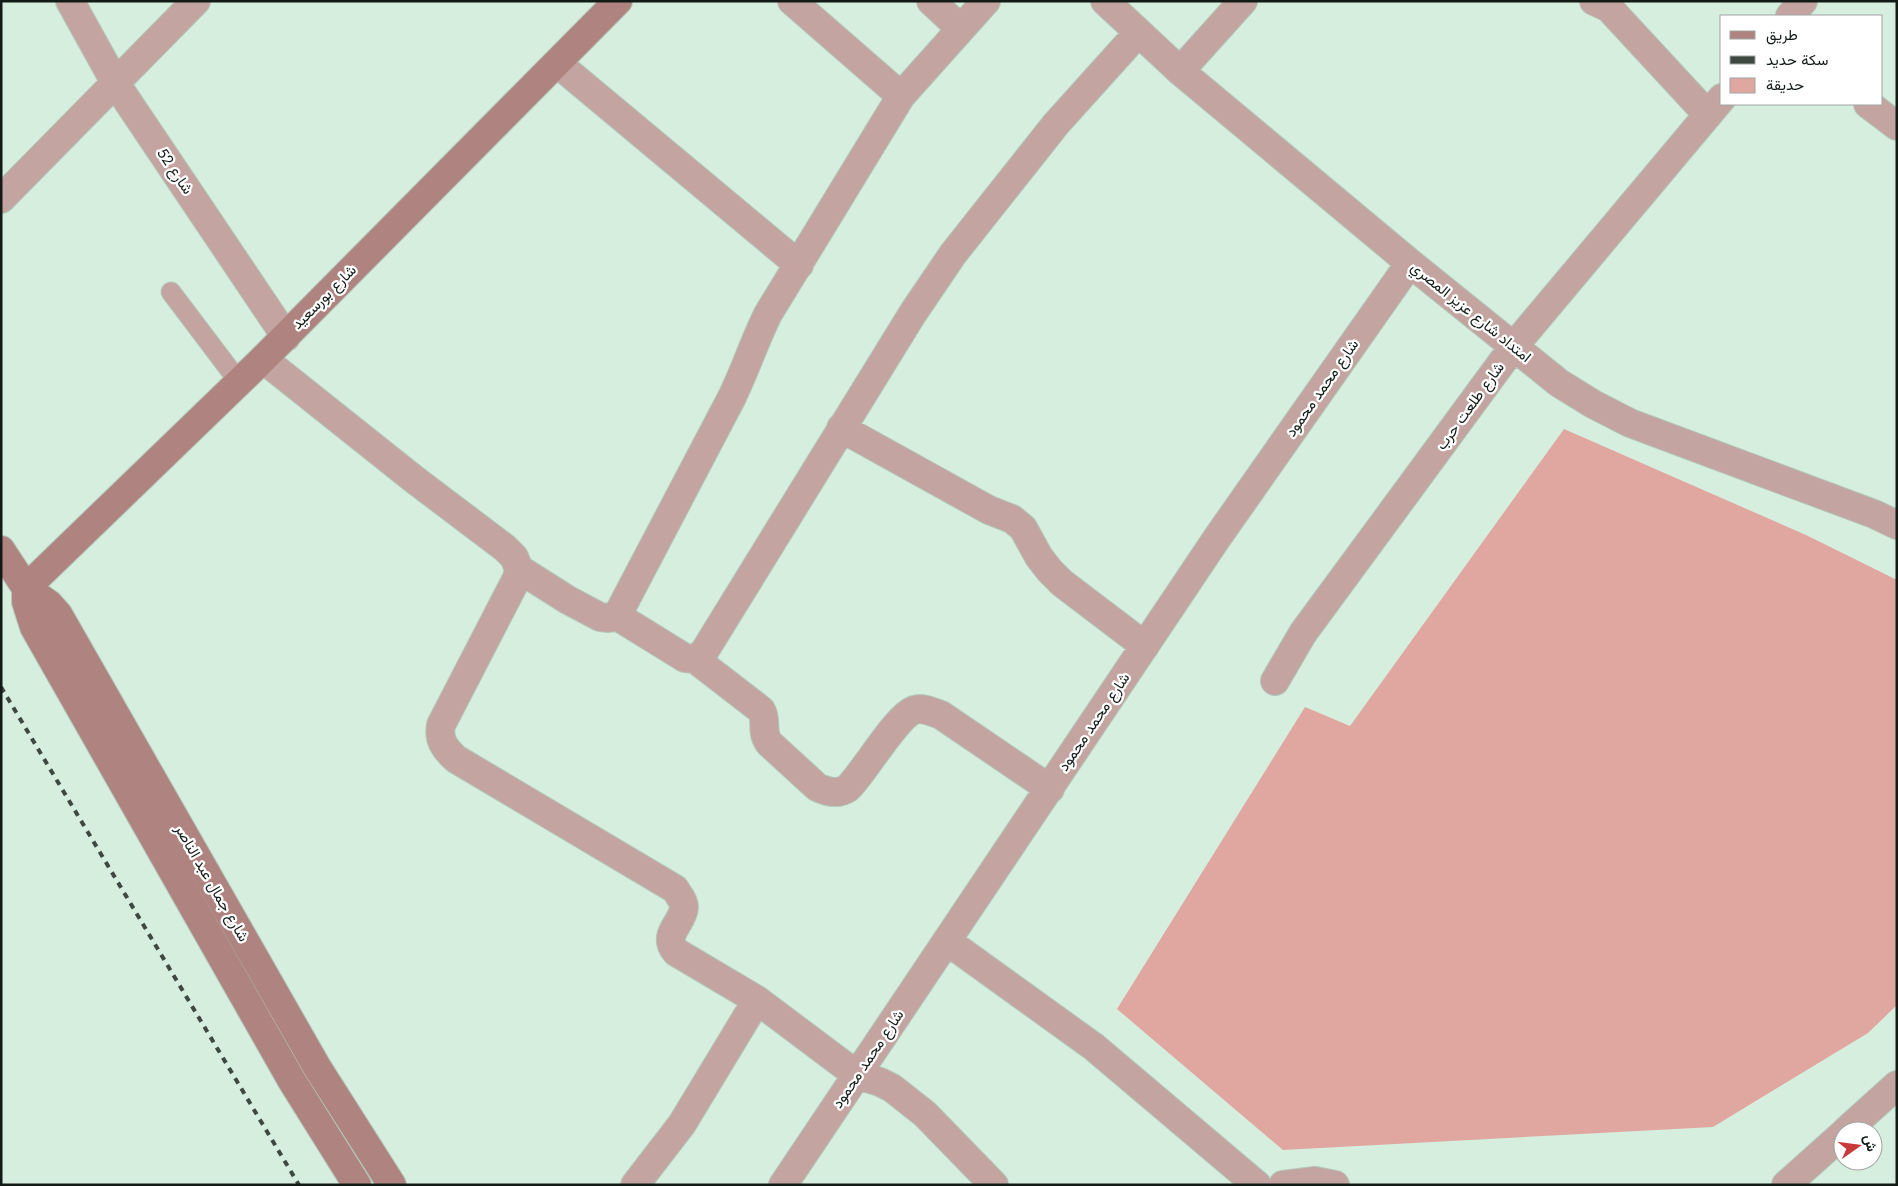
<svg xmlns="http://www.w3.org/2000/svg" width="1898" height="1186" font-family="Jost,Vazirmatn,sans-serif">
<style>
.green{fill:#e0a7a1}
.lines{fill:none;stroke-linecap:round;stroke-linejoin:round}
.lane-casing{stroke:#b3c8ba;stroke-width:21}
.street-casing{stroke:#b3c8ba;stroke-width:30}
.secondary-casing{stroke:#b3c8ba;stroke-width:30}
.lane{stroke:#c3a4a1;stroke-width:19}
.street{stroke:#c3a4a1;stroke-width:28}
.secondary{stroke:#af8480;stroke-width:28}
.rail{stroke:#3c4840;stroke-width:4;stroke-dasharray:6 6;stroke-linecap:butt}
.labels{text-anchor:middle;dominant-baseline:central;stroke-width:4.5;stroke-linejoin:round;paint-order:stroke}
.street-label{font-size:15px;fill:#121b15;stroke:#fff}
</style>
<rect width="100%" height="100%" fill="#d6eede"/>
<!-- green -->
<path class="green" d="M 1564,429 L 1806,535 L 1897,580 L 1897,1005 L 1868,1033 L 1713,1127 L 1283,1150 L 1117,1009 L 1305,707 L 1350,726 Z"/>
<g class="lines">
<defs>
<path id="lane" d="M 171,292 L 239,382"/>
<path id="street" d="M 70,1 L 116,84 L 286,337
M 792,1 L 901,96
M 931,1 L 961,29
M 986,1 L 901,96 L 768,314 C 754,342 745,371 731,399 L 617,616 L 685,658 L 695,659 L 704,652 L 913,313 L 953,254 L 1056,124 L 1138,33
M 1105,1 L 1180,71 L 1410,263 L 1559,383 L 1593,404 L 1630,423 L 1874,514 L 1897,525
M 1594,1 L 1609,8 L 1708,115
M 1790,16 L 1803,1
M 557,63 L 799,265
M 1180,71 L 1243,1
M 1868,104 L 1897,126
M 1,199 L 196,1
M 263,359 L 415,480 L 505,548 L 514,557 L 519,569 L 517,578 L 441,725 C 438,740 445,749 456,759 L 675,889 C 678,894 684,901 684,907 C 683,924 661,934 676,952 L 757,1000
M 841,428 L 989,510 L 1012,519 L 1023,528 L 1039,557 L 1050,571 L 1062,583 L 1145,646
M 519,569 L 568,600 L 600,617 L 609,618 L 617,616
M 695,659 L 761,710 C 768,721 760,730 769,743 L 817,787 C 827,792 838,795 848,788 C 865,771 896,717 914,710 C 923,707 932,712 941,715 L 1050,789
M 1275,681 L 1303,633 L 1514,346 L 1722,98
M 947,941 L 1094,1047 L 1257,1185
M 1846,1131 L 1897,1085
M 635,1185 L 682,1124 L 757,1000 L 857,1075 L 880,1082 L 892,1088 L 925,1114 L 994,1185
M 783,1185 L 1217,538 L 1410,263
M 1283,1185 L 1315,1181 L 1335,1185
M 1786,1185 L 1843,1134"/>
<path id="secondary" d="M 1,550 L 26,588 L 49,604 L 58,614 L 317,1067 L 392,1185
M 26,588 L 263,359 L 618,1
M 26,588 L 26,602 L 34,627 L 292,1081 L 357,1185"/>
</defs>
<!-- lane casing -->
<use href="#lane" class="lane-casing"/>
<!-- street casing -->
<use href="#street" class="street-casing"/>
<!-- secondary casing -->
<use href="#secondary" class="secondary-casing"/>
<!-- lane -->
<use href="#lane" class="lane"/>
<!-- street -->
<use href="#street" class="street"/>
<!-- secondary -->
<use href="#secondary" class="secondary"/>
<!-- rail -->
<path class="rail" d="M 1,687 L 299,1185"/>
</g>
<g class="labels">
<!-- street labels -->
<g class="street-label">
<text transform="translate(175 171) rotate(56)">شارع 52</text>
<text transform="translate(324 297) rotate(-45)">شارع بورسعيد</text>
<text transform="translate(1471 312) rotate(39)">امتداد شارع عزيز المصري</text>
<text transform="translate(1322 388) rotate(-55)">شارع محمد محمود</text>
<text transform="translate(1470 406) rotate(-54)">شارع طلعت حرب</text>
<text transform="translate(1094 722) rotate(-56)">شارع محمد محمود</text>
<text transform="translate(212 883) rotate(60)">شارع جمال عبد الناصر</text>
<text transform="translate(868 1059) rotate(-56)">شارع محمد محمود</text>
</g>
</g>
<!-- border -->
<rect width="1898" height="1186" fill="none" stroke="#121b15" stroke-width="5"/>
<!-- legend -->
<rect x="1720" y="15" width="162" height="90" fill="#ffffff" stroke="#a0a4a1"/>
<rect x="1730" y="31" width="25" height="8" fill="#af8480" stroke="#a0a4a1"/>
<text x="1766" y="40" font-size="15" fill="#121b15">طريق</text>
<rect x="1730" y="56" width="25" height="8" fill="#3c4840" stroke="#a0a4a1"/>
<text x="1766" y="65" font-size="15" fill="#121b15">سكة حديد</text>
<rect x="1730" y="78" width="25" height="15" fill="#e0a7a1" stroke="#a0a4a1"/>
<text x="1766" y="90" font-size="15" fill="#121b15">حديقة</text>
<!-- north arrow -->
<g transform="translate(1858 1146) rotate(76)"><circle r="24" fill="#ffffff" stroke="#a0a4a1"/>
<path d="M0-4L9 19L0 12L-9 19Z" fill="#c83a3a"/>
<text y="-8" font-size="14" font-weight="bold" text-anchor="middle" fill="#121b15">ش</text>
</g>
</svg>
